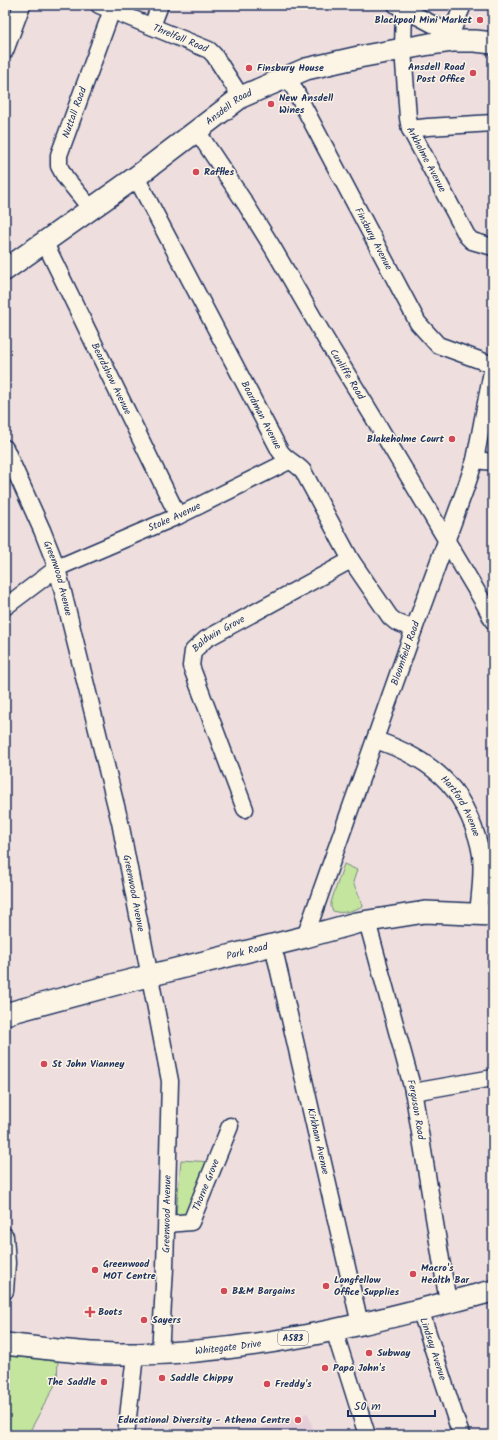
<svg xmlns="http://www.w3.org/2000/svg" width="498" height="1440" font-family="Kalam,sans-serif">
<style>
.built{fill:#e6ced9}
.green{fill:#c4e59e;stroke:#708a7e}
.lines{fill:none;stroke-linecap:round;stroke-linejoin:round}
.minor-casing{stroke:#1b2f5e;stroke-width:19}
.major-casing{stroke:#1b2f5e;stroke-width:24}
.minor{stroke:#fcf5e5;stroke-width:16}
.major{stroke:#fcf5e5;stroke-width:21}
.poi-dot{fill:#d1495b;stroke:#fcf5e5;stroke-width:1.5}
.labels{text-anchor:middle;dominant-baseline:central;stroke-width:3;stroke-linejoin:round;paint-order:stroke}
.shield{fill:#fcf5e5;stroke:#5e6a86;stroke-width:1}
.shield-label{font-size:9px;font-weight:bold;fill:#1b2f5e}
.poi-label{font-size:10px;font-weight:bold;fill:#1b2f5e;stroke:#fcf5e5;text-anchor:start}
.street-label{font-size:10px;fill:#1b2f5e;stroke:#fcf5e5}
</style>
<rect width="100%" height="100%" fill="#efdede"/>
<filter id="ink" filterUnits="userSpaceOnUse"><feTurbulence type="fractalNoise" baseFrequency=".025" numOctaves="2"/><feDisplacementMap in="SourceGraphic" scale="8" xChannelSelector="R" yChannelSelector="G"/><feConvolveMatrix kernelMatrix="1 2 1 2 8 2 1 2 1" color-interpolation-filters="sRGB"/></filter>
<g filter="url(#ink)">
<!-- built -->
<path class="built" d="M 308,1413 L 315,1435 L 263,1435 L 262,1428 Z"/>
<!-- green -->
<path class="green" d="M 344,864 L 357,870 L 353,882 L 363,906 C 354,910 343,915 333,911 L 331,907 L 331,902 Z
M 181,1160 L 211,1162 L 189,1215 L 176,1215 Z
M 5,1356 L 58,1359 L 57,1381 L 31,1429 L 33,1435 L 5,1435 Z"/>
<g class="lines">
<defs>
<g id="minor">
<path id="s1" d="M 99,5 L 209,50 L 214,55 L 241,97"/>
<path d="M 396,5 L 440,28 L 452,31"/>
<path id="s2" d="M 404,9 L 403,49 L 408,118 L 410,129 L 467,236 L 472,241 L 493,247"/>
<path d="M 152,26 L 160,5"/>
<path d="M 452,41 L 452,31 L 463,5"/>
<path d="M 5,51 L 22,5"/>
<path id="s3" d="M 288,77 L 418,323 L 438,345 L 493,365"/>
<path d="M 410,129 L 428,127 L 493,123"/>
<path id="s4" d="M 197,131 L 245,203 L 273,248 L 325,338 L 372,415 L 485,605 L 493,621"/>
<path id="s5" d="M 136,177 L 280,451 C 286,460 296,463 303,471 L 351,560 L 390,617 L 396,622 L 414,629"/>
<path id="s6" d="M 91,209 L 65,177 L 59,166 L 59,155 L 112,10"/>
<path id="s7" d="M 45,243 L 178,516"/>
<path id="s8" d="M 5,448 L 42,530 L 57,568 L 120,822 L 170,1081 L 165,1268 L 160,1354"/>
<path d="M 475,460 L 493,462"/>
<path id="s9" d="M 5,607 L 57,568 L 178,516 L 289,461"/>
<path id="s10" d="M 375,740 C 401,748 430,763 448,783 C 464,800 478,833 481,855 C 483,875 480,894 478,913"/>
<path id="s11" d="M 245,809 L 191,666 L 193,651 L 206,639 L 351,560"/>
<path id="s12" d="M 367,921 L 413,1090 L 448,1302"/>
<path id="s13" d="M 305,937 L 414,629 L 467,484 L 475,460 L 493,366"/>
<path id="s14" d="M 276,958 L 360,1324"/>
<path d="M 413,1092 L 493,1078"/>
<path id="s15" d="M 167,1224 L 191,1222 L 230,1126"/>
<path d="M 5,1236 L 7,1263 L 5,1291"/>
<path id="s16" d="M 420,1309 L 461,1435"/>
<path d="M 334,1330 L 367,1435"/>
<path d="M 126,1435 L 135,1355"/>
</g>
<g id="major">
<path id="s17" d="M 5,270 L 136,177 L 241,97 L 306,69 L 359,57 L 430,44 L 452,41 L 475,41 L 493,43"/>
<path id="s18" d="M 5,1014 L 124,982 L 305,937 L 356,923 L 425,912 L 493,915"/>
<path id="s19" d="M 5,1344 C 49,1349 93,1355 137,1354 C 213,1353 288,1341 361,1324 C 405,1314 449,1302 493,1291"/>
</g>
</defs>
<!-- minor casing -->
<use href="#minor" class="minor-casing"/>
<!-- major casing -->
<use href="#major" class="major-casing"/>
<!-- minor -->
<use href="#minor" class="minor"/>
<!-- major -->
<use href="#major" class="major"/>
</g>
</g>
<!-- markers -->
<g class="poi-dot">
<circle cx="480" cy="20" r="4"/>
<circle cx="249" cy="68" r="4"/>
<circle cx="473" cy="73" r="4"/>
<circle cx="271" cy="104" r="4"/>
<circle cx="196" cy="172" r="4"/>
<circle cx="452" cy="439" r="4"/>
<circle cx="44" cy="1064" r="4"/>
<circle cx="95" cy="1270" r="4"/>
<circle cx="413" cy="1274" r="4"/>
<circle cx="326" cy="1286" r="4"/>
<circle cx="224" cy="1291" r="4"/>
<path d="M88 1306h4v4h4v4h-4v4h-4v-4h-4v-4h4z"/>
<circle cx="144" cy="1320" r="4"/>
<circle cx="369" cy="1353" r="4"/>
<circle cx="325" cy="1368" r="4"/>
<circle cx="162" cy="1378" r="4"/>
<circle cx="104" cy="1382" r="4"/>
<circle cx="267" cy="1384" r="4"/>
<circle cx="298" cy="1420" r="4"/>
</g>
<g class="labels">
<!-- shield labels -->
<rect class="shield" x="278" y="1331" width="30" height="14" rx="3"/>
<g class="shield-label">
<text x="293" y="1338">A583</text>
</g>
<!-- poi labels -->
<g class="poi-label">
<text x="472" y="20" text-anchor="end">Blackpool Mini Market</text>
<text x="465" y="67" text-anchor="end">Ansdell Road<tspan x="465" dy="12">Post Office</tspan></text>
<text x="257" y="68">Finsbury House</text>
<text x="279" y="98">New Ansdell<tspan x="279" dy="12">Wines</tspan></text>
<text x="204" y="172">Raffles</text>
<text x="444" y="439" text-anchor="end">Blakeholme Court</text>
<text x="52" y="1064">St John Vianney</text>
<text x="103" y="1264">Greenwood<tspan x="103" dy="12">MOT Centre</tspan></text>
<text x="421" y="1268">Macro's<tspan x="421" dy="12">Health Bar</tspan></text>
<text x="334" y="1280">Longfellow<tspan x="334" dy="12">Office Supplies</tspan></text>
<text x="232" y="1291">B&amp;M Bargains</text>
<text x="98" y="1312">Boots</text>
<text x="152" y="1320">Sayers</text>
<text x="377" y="1353">Subway</text>
<text x="333" y="1368">Papa John's</text>
<text x="170" y="1378">Saddle Chippy</text>
<text x="96" y="1382" text-anchor="end">The Saddle</text>
<text x="275" y="1384">Freddy's</text>
<text x="290" y="1420" text-anchor="end">Educational Diversity - Athena Centre</text>
</g>
<!-- street labels -->
<g class="street-label">
<text stroke="none"><textPath href="#s1" startOffset="88">Threlfall Road</textPath></text>
<text stroke="none"><textPath href="#s17" startOffset="277">Ansdell Road</textPath></text>
<text stroke="none"><textPath href="#s6" startOffset="110">Nuttall Road</textPath></text>
<text stroke="none"><textPath href="#s2" startOffset="155">Arkholme Avenue</textPath></text>
<text stroke="none"><textPath href="#s3" startOffset="183">Finsbury Avenue</textPath></text>
<text stroke="none"><textPath href="#s4" startOffset="286">Cunliffe Road</textPath></text>
<text stroke="none"><textPath href="#s7" startOffset="151">Beardshaw Avenue</textPath></text>
<text stroke="none"><textPath href="#s5" startOffset="269">Boardman Avenue</textPath></text>
<text stroke="none"><textPath href="#s9" startOffset="193">Stoke Avenue</textPath></text>
<text stroke="none"><textPath href="#s8" startOffset="141">Greenwood Avenue</textPath></text>
<text stroke="none"><textPath href="#s11" startOffset="199">Baldwin Grove</textPath></text>
<text stroke="none"><textPath href="#s13" startOffset="301">Bloomfield Road</textPath></text>
<text stroke="none"><textPath href="#s10" startOffset="112">Hartford Avenue</textPath></text>
<text stroke="none"><textPath href="#s8" startOffset="465">Greenwood Avenue</textPath></text>
<text stroke="none"><textPath href="#s18" startOffset="250">Park Road</textPath></text>
<text stroke="none"><textPath href="#s12" startOffset="195">Ferguson Road</textPath></text>
<text stroke="none"><textPath href="#s14" startOffset="188">Kirkham Avenue</textPath></text>
<text stroke="none"><textPath href="#s15" startOffset="64">Thorne Grove</textPath></text>
<text transform="translate(167 1214) rotate(-89)">Greenwood Avenue</text>
<text stroke="none"><textPath href="#s19" startOffset="224">Whitegate Drive</textPath></text>
<text stroke="none"><textPath href="#s16" startOffset="42">Lindsay Avenue</textPath></text>
</g>
</g>
<!-- margin -->
<rect width="498" height="1440" fill="none" stroke="#fcf5e5" stroke-width="20"/>
<rect x="10" y="10" width="478" height="1420" fill="none" stroke="#1b2f5e" stroke-width="1.5" filter="url(#ink)"/>
<!-- scale -->
<path d="M348 1410v6h87v-6" fill="none" stroke="#1b2f5e" stroke-width="2"/>
<text x="354" y="1410" font-size="12" fill="#1b2f5e" stroke="#fcf5e5" stroke-width="3" paint-order="stroke">50 m</text>
</svg>
